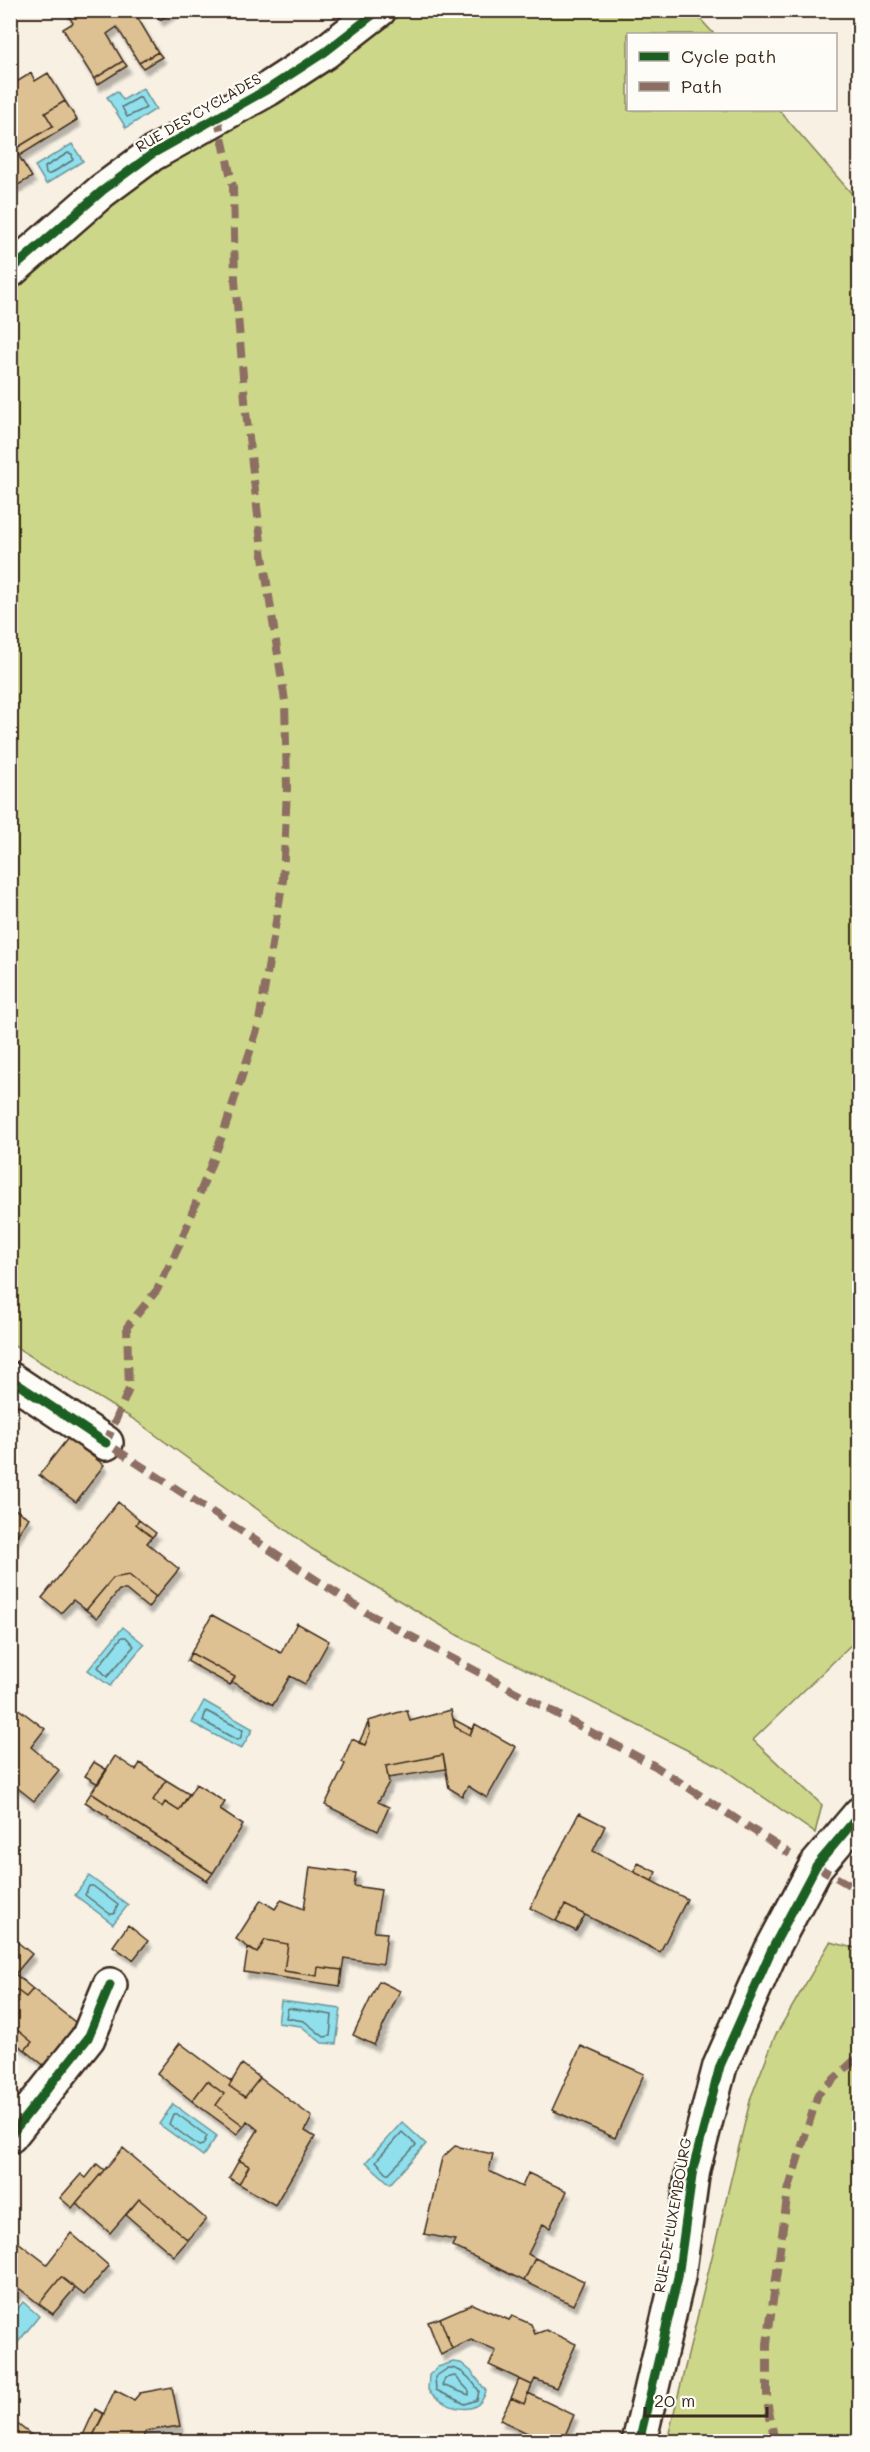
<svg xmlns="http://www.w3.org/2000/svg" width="870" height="2452" font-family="Mali,sans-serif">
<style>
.green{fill:#ccd78a;stroke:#848054;stroke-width:1.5}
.water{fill:#8fdfec;stroke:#6d979a;stroke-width:1.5}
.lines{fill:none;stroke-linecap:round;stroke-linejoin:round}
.shore{stroke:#5d7270;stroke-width:1.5}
.building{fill:#dec192;stroke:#3b2a1e;stroke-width:1.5;filter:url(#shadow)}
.minor-casing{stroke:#3b2a1e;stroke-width:38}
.minor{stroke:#fdfcf7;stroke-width:33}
.quiet{stroke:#8d6e63;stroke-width:8;stroke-dasharray:15 8;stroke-linecap:butt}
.cycleway-casing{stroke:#fdfcf7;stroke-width:13}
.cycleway{stroke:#1b5e20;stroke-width:9}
.labels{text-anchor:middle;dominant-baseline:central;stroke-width:4.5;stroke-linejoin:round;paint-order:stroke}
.street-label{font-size:15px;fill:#3b2a1e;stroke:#fdfcf7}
</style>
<defs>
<filter id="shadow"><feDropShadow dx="3.5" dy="6" stdDeviation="1.5" flood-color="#0004"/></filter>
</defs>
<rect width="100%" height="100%" fill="#f7f0e3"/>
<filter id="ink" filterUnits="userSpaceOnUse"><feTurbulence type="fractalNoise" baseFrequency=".0167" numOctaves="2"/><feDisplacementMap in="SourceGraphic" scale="12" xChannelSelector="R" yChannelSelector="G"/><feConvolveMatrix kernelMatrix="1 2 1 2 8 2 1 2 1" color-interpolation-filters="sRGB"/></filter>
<g filter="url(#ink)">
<!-- green -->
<path class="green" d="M 372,11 L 693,11 L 714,34 L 628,34 L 628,110 L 779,110 L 859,202 L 859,1637 L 753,1740 L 822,1805 L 815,1833 L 719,1766 L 459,1636 L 312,1549 L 135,1420 L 11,1344 L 11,267 Z
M 830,1942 L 859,1949 L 859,2441 L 667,2441 L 751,2097 L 775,2036 Z"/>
<!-- water -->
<path class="water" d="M 143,88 L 156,109 L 126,128 L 107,97 L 117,91 L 123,100 Z
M 72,144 L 83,161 L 46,184 L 35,166 Z
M 123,1627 L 144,1644 L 110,1686 L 88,1670 Z
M 204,1701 L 253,1729 L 241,1749 L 192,1723 Z
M 89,1876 L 128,1905 L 113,1924 L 75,1895 Z
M 281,2001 L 341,2009 L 336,2044 L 322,2043 L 301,2026 L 278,2023 Z
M 173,2104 L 217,2136 L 203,2156 L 159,2124 Z
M 402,2122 L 426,2144 L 390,2184 L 366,2162 Z
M 23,2302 L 39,2316 L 11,2351 L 11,2317 Z
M 453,2362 L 461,2363 L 472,2372 L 486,2391 C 477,2421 443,2407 428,2390 L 429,2375 L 438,2367 Z"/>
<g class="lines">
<!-- shore -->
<path class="shore" d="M 140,97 L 146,108 L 127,117 L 122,107 Z
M 68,153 L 72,154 L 73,160 L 50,174 L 46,174 L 45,167 Z
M 122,1637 L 126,1637 L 134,1646 L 107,1677 L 98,1667 Z
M 206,1711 L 243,1730 L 240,1739 L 237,1740 L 203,1721 Z
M 89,1886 L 93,1886 L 118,1905 L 114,1914 L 110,1914 L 85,1895 Z
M 288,2008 L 332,2015 L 330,2036 L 324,2037 L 304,2021 L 286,2018 Z
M 173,2114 L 177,2114 L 207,2136 L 203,2145 L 199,2146 L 169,2124 Z
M 402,2132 L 416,2145 L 388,2174 L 376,2161 Z
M 448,2368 C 462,2367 472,2380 479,2391 L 477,2400 L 465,2404 L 436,2390 L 435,2377 Z
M 455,2376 L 469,2391 L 469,2395 L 442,2385 L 445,2378 Z"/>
</g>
<!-- building -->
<path class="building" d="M 65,10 L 133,10 L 158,52 L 139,63 L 117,27 L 107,34 L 123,61 L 94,79 L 63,29 L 73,23 Z
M 154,10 L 176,10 L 160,20 Z
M 158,52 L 162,57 L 143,68 L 139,63 Z
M 123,61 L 127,66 L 97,85 L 94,79 Z
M 31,73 L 35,81 L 48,73 L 65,101 L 45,113 L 53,126 L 15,149 L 10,142 L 10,86 Z
M 65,101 L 77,120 L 19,156 L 15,149 L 53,126 L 45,113 Z
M 10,142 L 32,177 L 11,189 L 10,189 Z
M 68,1438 L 104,1465 L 76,1502 L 39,1475 Z
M 118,1502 L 139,1520 L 136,1524 L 152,1537 L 147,1543 L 179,1569 L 156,1597 L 129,1575 L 113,1578 L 86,1610 L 73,1600 L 61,1613 L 42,1598 Z
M 10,1506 L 29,1518 L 12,1542 L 10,1541 Z
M 139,1520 L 156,1533 L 152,1537 L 136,1524 Z
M 129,1575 L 156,1597 L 148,1608 L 126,1590 L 119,1590 L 97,1618 L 86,1610 L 113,1578 Z
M 212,1615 L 281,1653 L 297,1623 L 329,1641 L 305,1684 L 290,1676 L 273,1705 L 232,1682 L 235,1677 L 191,1653 Z
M 191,1653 L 235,1677 L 230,1685 L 187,1661 Z
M 12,1704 L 45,1729 L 31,1747 L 59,1770 L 34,1801 L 10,1782 Z
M 407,1710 L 410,1721 L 451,1710 L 455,1727 L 470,1735 L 475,1724 L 516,1747 L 487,1798 L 468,1786 L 462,1796 L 449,1788 L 443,1755 L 386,1766 L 389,1782 L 378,1802 L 389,1807 L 378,1831 L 325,1805 L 345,1764 L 342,1762 L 352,1739 L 365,1745 L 370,1733 L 368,1721 Z
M 453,1719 L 472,1729 L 470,1735 L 455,1727 Z
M 368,1723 L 370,1733 L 365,1745 L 359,1743 Z
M 443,1755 L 446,1769 L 388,1778 L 386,1766 Z
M 115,1756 L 136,1770 L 140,1763 L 166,1780 L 153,1800 L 162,1807 L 165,1802 L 179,1811 L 196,1784 L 225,1802 L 220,1810 L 243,1825 L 213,1873 L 91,1793 Z
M 94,1762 L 107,1770 L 98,1784 L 85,1776 Z
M 166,1780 L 189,1794 L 179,1811 L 165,1802 L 162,1807 L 153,1800 Z
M 91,1793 L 213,1873 L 207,1881 L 108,1819 L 109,1817 L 85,1802 Z
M 579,1813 L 605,1826 L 593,1851 L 687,1899 L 660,1952 L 565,1905 L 556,1921 L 530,1908 Z
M 638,1863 L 656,1872 L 652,1881 L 634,1872 Z
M 310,1867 L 356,1873 L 354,1886 L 381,1890 L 374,1932 L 387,1933 L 383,1964 L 344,1958 L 342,1970 L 318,1967 L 317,1976 L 284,1971 L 288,1944 L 265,1940 L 257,1953 L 236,1939 L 261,1900 L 275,1909 L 281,1900 L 304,1909 Z
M 565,1905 L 585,1915 L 576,1931 L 556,1921 Z
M 128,1925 L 148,1941 L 133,1960 L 113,1946 Z
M 10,1936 L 32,1954 L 10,1980 Z
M 265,1940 L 288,1944 L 284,1971 L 317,1976 L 318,1967 L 342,1970 L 340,1986 L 244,1972 L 248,1948 L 257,1953 Z
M 15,1974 L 33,1989 L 26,1997 L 10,1985 Z
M 379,1981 L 400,1991 L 374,2045 L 353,2035 Z
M 10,1985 L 26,1997 L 33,1989 L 80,2026 L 47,2068 L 25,2050 L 32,2042 L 10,2024 Z
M 10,2024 L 32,2042 L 25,2050 L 10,2039 Z
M 180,2043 L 232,2082 L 229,2086 L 245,2097 L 260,2078 L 312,2117 L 305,2131 L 315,2137 L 275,2205 L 239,2184 L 249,2166 L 239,2160 L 258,2130 L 247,2121 L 244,2126 L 216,2105 L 224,2094 L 207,2081 L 192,2101 L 157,2073 Z
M 581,2046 L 644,2074 L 615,2138 L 552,2110 Z
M 242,2064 L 260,2078 L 245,2097 L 229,2086 Z
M 207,2081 L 224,2094 L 216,2105 L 244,2126 L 237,2134 L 192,2101 Z
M 455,2146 L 493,2154 L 489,2171 L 522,2187 L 528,2173 L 567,2191 L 550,2228 L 543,2224 L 528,2254 L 535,2258 L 524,2281 L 452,2246 L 455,2240 L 424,2234 L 442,2158 Z
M 123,2148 L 206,2219 L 188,2240 L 139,2199 L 110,2233 L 76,2203 Z
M 239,2160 L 249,2166 L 239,2184 L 229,2178 Z
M 97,2164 L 104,2170 L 72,2208 L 60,2198 L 81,2174 L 86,2178 Z
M 139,2199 L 188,2240 L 174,2256 L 126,2215 Z
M 71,2233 L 109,2266 L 84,2295 L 61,2277 L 39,2304 L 20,2289 L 10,2301 L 10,2236 L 47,2264 Z
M 535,2258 L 584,2281 L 573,2305 L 524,2281 Z
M 61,2277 L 75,2288 L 53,2314 L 39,2304 Z
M 472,2304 L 509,2320 L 512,2316 L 531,2324 L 535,2334 L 546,2330 L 576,2344 L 556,2388 L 535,2379 L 532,2385 L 489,2365 L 496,2351 L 471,2340 L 452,2349 L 440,2318 Z
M 440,2318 L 452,2349 L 441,2355 L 428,2322 Z
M 519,2379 L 532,2385 L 524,2404 L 511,2398 Z
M 172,2387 L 180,2426 L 146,2431 L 141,2442 L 90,2442 L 115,2390 L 134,2400 L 140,2393 Z
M 528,2393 L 574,2415 L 562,2442 L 546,2442 L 500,2420 L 511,2398 L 524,2404 Z
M 95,2409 L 104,2414 L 90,2442 L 80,2442 Z
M 11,2419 L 35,2438 L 32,2442 L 10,2442 Z"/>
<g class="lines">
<defs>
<path id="minor" d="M 10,271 L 102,191 L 152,154 L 268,89 L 325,52 L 379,10
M 10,1379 L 106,1443
M 10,2136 L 88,2038 L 110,1985
M 639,2442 L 678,2277 L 693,2169 L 720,2066 L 771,1951 L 816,1866 L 860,1814"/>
</defs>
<!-- minor casing -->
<use href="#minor" class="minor-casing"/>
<!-- minor -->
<use href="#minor" class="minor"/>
<!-- quiet -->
<path class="quiet" d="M 217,115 L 233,187 L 235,280 L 246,412 L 262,550 L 285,701 L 287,788 L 283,880 L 258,1027 L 223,1134 L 179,1246 L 157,1290 L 127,1327 L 129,1389 L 106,1443 L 367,1613 L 655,1766 L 790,1854
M 816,1866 L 860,1891
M 775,2442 L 767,2401 L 767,2344 L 788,2191 L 818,2094 L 860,2055"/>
<defs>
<path id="cycleway" d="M 10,271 L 102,191 L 152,154 L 268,89 L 325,52 L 379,10
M 10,1379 L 106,1443
M 10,2136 L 88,2038 L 110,1985
M 639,2442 L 678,2277 L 693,2169 L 720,2066 L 771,1951 L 816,1866 L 860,1814"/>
</defs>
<!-- cycleway casing -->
<use href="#cycleway" class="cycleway-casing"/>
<!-- cycleway -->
<use href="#cycleway" class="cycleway"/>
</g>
</g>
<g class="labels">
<!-- street labels -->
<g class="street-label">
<text transform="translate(198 112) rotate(-30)">RUE DES CYCLADES</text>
<text transform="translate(672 2215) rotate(-80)">RUE DE LUXEMBOURG</text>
</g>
</g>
<!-- margin -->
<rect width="870" height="2452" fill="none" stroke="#fdfcf7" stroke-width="36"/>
<rect x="18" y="18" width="834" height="2416" fill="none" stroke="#3b2a1e" stroke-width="2" filter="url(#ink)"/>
<!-- legend -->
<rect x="627" y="33" width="210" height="78" fill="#fdfcf7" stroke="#afa8a0" stroke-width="1.5"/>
<rect x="639" y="52" width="30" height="9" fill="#1b5e20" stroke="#afa8a0" stroke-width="1.5"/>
<text x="681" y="63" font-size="18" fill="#3b2a1e">Cycle path</text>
<rect x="639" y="82" width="30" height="9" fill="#8d6e63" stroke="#afa8a0" stroke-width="1.5"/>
<text x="681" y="93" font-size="18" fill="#3b2a1e">Path</text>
<!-- scale -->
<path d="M645 2407v9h122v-9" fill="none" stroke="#3b2a1e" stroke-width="3"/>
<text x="654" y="2407" font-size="18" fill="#3b2a1e" stroke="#fdfcf7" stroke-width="4.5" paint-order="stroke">20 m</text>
</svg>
